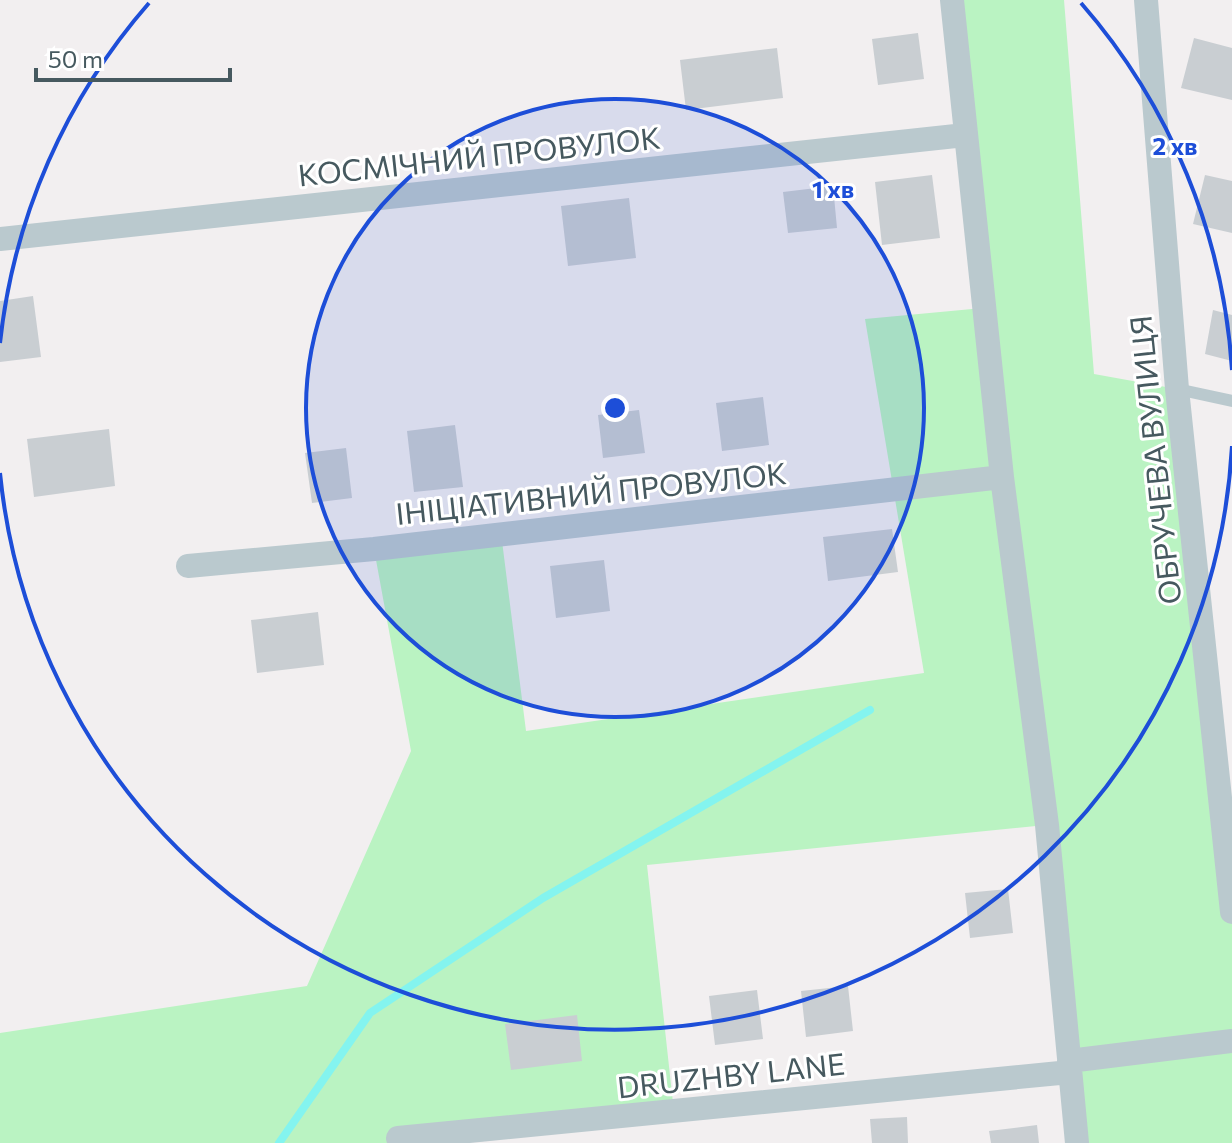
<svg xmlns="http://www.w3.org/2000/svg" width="1232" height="1143" font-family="Commissioner,sans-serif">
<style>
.green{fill:#baf3c2}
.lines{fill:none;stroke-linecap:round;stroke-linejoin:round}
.stream{stroke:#84f4ef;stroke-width:8}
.building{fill:#c9ced2}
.lane{stroke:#bac9ce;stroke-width:12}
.street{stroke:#bac9ce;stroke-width:24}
.ring{fill:none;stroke:#1d4ed8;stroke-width:4}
.labels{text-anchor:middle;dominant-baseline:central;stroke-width:6;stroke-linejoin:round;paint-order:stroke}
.street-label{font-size:30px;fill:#46595f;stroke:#fff}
.centre{fill:#1d4ed8;stroke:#fff;stroke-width:4}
.ring-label{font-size:24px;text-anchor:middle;font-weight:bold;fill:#1d4ed8;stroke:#fff;stroke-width:6;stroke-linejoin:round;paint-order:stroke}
</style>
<rect width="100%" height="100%" fill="#f2eff0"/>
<!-- green -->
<path class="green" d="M 952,0 L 1064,0 L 1094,374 L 1177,389 L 1232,912 L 1232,1143 L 1077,1143 L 1046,825 L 647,865 L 674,1112 L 387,1136 L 387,1143 L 0,1143 L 0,1033 L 307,986 L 411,751 L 374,549 L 501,533 L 526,731 L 924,673 L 865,319 L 983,308 Z"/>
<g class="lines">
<!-- stream -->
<path class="stream" d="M 279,1143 L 370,1013 L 543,898 L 870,710"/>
</g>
<!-- building -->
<path class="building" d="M 918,33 L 924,79 L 878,85 L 872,39 Z
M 1194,38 L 1232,48 L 1232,100 L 1181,88 Z
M 777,48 L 783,98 L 686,110 L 680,60 Z
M 932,175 L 940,238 L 882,245 L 875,182 Z
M 1205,175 L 1232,181 L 1232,233 L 1193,224 Z
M 833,186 L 837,228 L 788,233 L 783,192 Z
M 629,198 L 636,258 L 568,266 L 561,206 Z
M 33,296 L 41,357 L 0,362 L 0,301 Z
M 1213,310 L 1232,315 L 1232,361 L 1205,354 Z
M 763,397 L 769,445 L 722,451 L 716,403 Z
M 639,410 L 645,453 L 603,458 L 598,415 Z
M 455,425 L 463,487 L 414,492 L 407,431 Z
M 109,429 L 115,486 L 34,497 L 27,439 Z
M 346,448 L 352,498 L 312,503 L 305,453 Z
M 892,529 L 898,572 L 828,581 L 823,537 Z
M 604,560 L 610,611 L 556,618 L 550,566 Z
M 318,612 L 324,665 L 257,673 L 251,620 Z
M 1008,889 L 1013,933 L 970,938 L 965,893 Z
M 848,986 L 853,1031 L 806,1037 L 801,991 Z
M 757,990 L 763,1039 L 715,1045 L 709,996 Z
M 577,1015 L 582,1061 L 511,1070 L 505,1024 Z
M 907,1117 L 908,1143 L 872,1143 L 870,1119 Z
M 1037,1125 L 1039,1143 L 991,1143 L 989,1131 Z"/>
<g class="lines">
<!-- lane -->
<path class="lane" d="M 1177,389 L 1232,401"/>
<!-- street -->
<path class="street" d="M 952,0 L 1002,477 L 1047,825 L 1077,1143
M 1146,0 L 1177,389 L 1232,912
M 0,239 L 965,135
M 188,566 L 374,549 L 1002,477
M 1069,1061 L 1232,1041
M 398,1138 L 1070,1072"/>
</g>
<!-- distance rings -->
<circle cx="615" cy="408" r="309" fill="#1d4ed8" fill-opacity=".12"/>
<g class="ring">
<circle cx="615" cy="408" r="309"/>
<path d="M1232 446A618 618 0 0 1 0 473M0 343A618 618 0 0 1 149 3M1081 3A618 618 0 0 1 1232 370"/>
</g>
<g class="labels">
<!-- street labels -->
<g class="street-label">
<text transform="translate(479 155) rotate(-6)">КОСМІЧНИЙ ПРОВУЛОК</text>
<text transform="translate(1154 460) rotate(-96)">ОБРУЧЕВА ВУЛИЦЯ</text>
<text transform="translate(591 492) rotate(-6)">ІНІЦІАТИВНИЙ ПРОВУЛОК</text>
<text transform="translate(731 1074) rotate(-6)">DRUZHBY LANE</text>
</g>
</g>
<circle cx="615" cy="408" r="12" class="centre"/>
<g class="ring-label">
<text x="1175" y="155">2 хв</text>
<text x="833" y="198">1 хв</text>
</g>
<!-- scale -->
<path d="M36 68v12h194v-12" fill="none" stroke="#46595f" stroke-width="4"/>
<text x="48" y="68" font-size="24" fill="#46595f" stroke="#ffffff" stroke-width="6" paint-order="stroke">50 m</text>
</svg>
